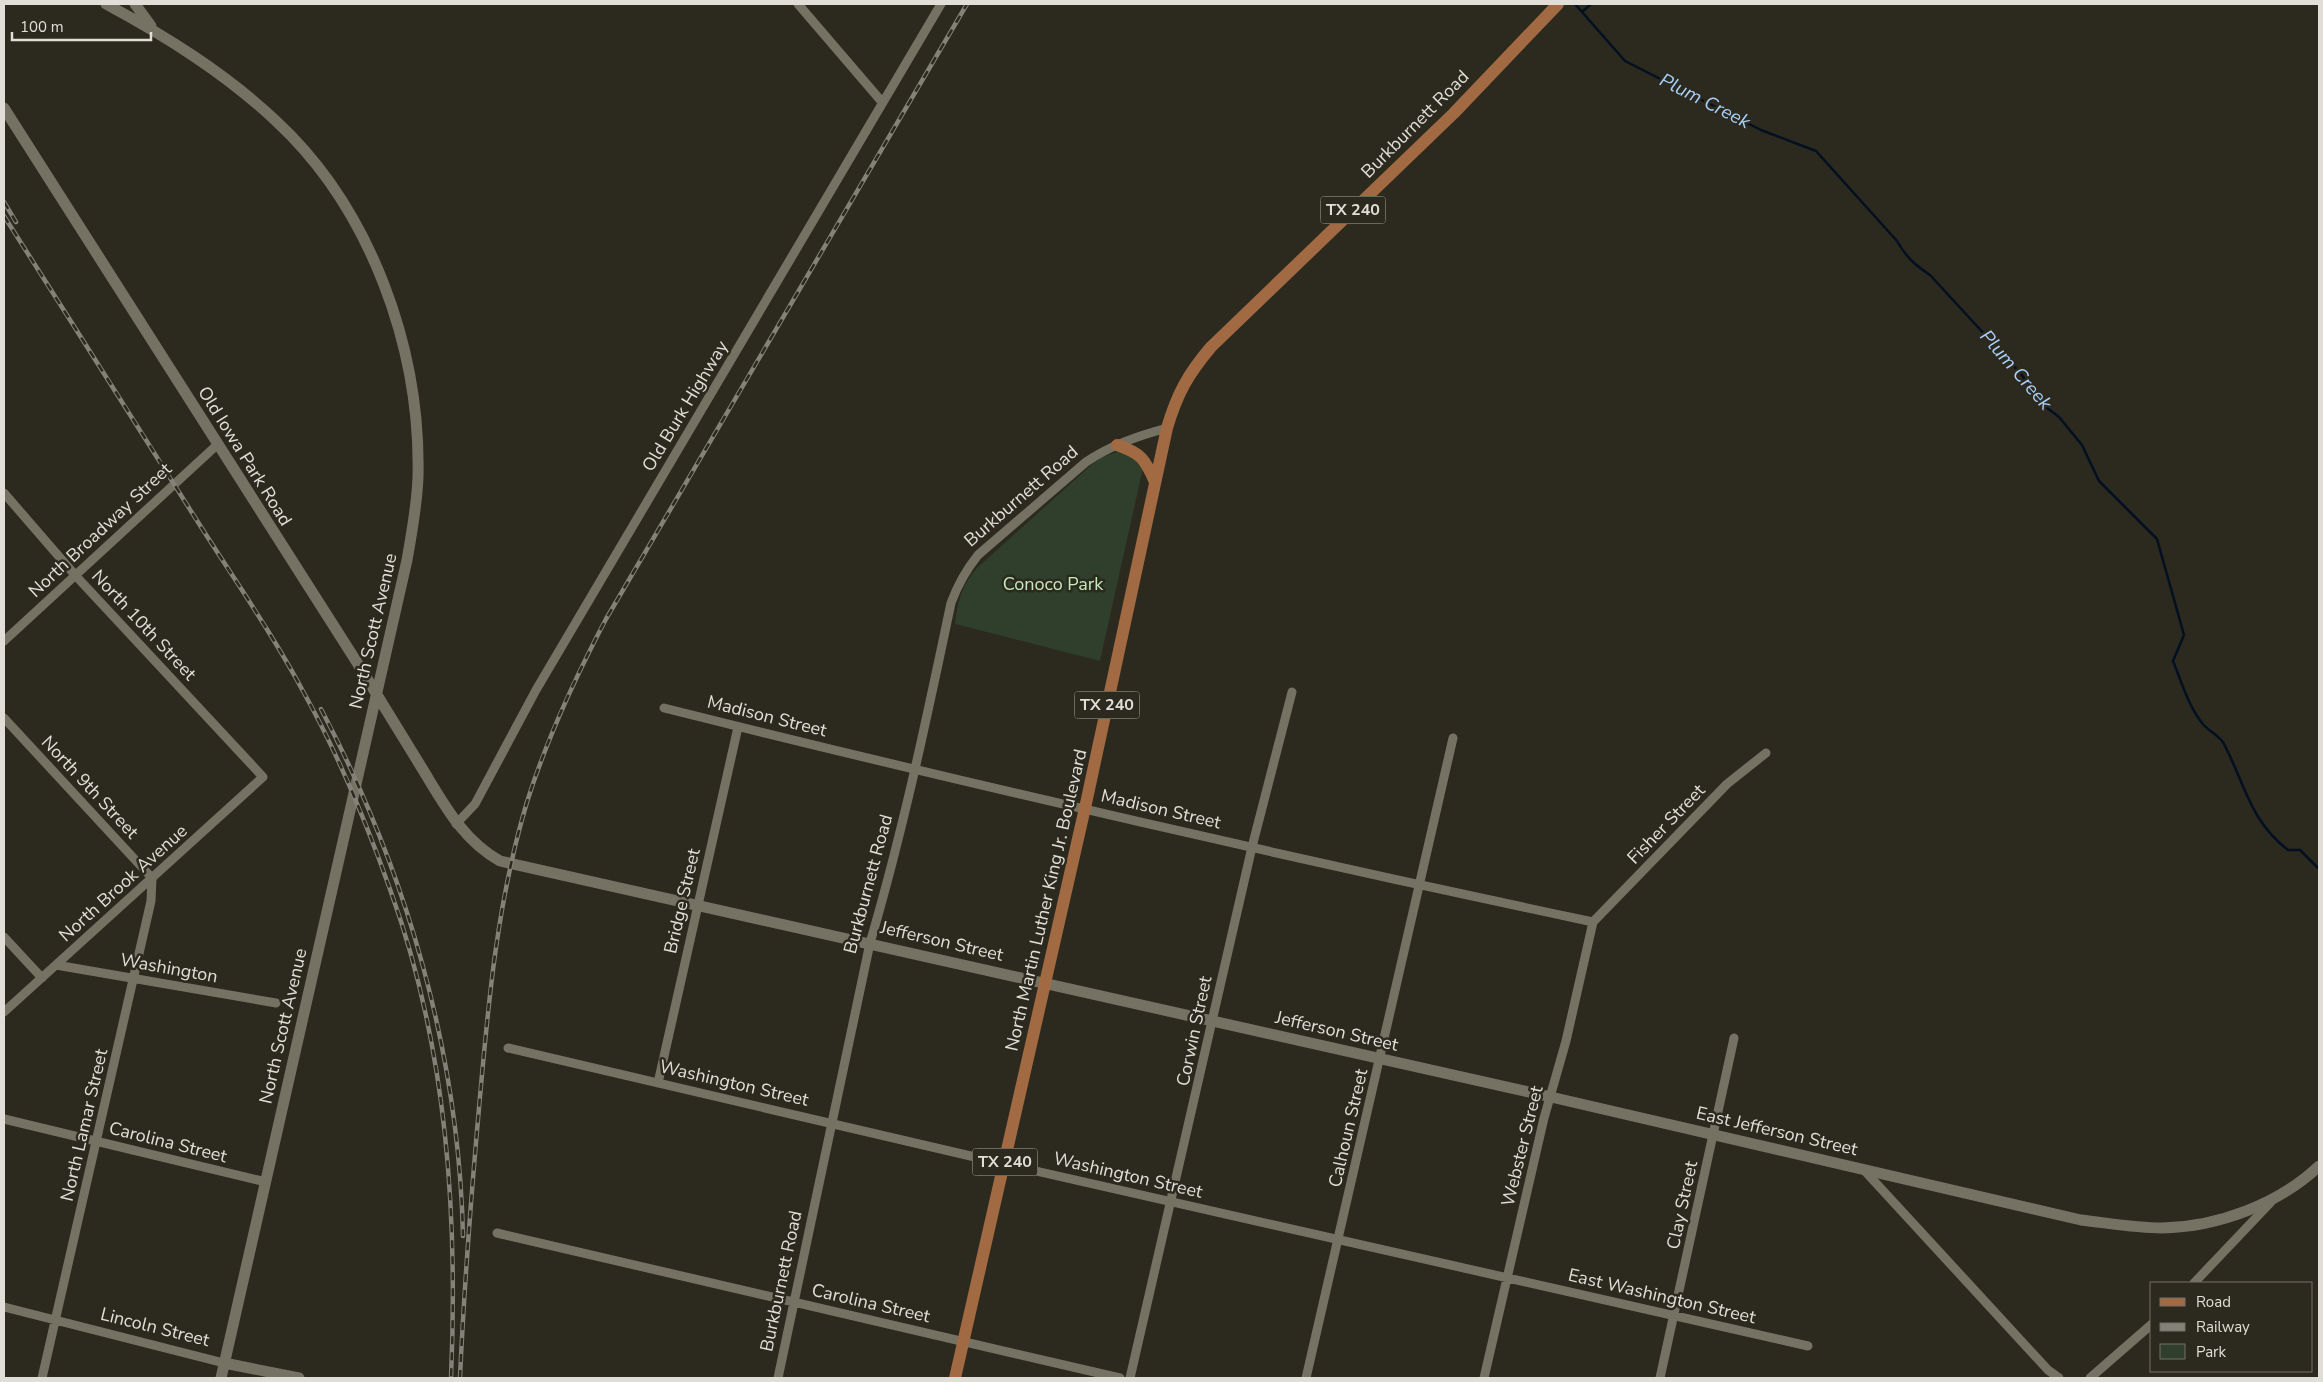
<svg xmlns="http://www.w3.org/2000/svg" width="2323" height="1382" font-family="'Nunito Sans',sans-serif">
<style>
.green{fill:#2f3f2c}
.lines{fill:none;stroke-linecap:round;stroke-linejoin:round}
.stream{stroke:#021021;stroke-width:2.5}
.street{stroke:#757264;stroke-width:9}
.secondary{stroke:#757264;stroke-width:11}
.primary{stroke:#a16a42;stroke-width:12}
.rail-casing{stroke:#848278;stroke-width:4.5}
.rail{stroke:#2c291e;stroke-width:2.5;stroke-dasharray:8;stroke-linecap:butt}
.labels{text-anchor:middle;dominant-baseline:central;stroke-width:5;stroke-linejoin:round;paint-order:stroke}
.shield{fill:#2c291e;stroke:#aaa89f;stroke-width:1}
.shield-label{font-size:16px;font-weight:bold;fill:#e0ded6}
.street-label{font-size:18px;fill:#e0ded6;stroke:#2c291e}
.park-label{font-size:18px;fill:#c4eabc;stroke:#2c291e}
.water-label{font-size:19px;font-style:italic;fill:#a8d1fa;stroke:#2c291e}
</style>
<rect width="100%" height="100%" fill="#2c291e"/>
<!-- green -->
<path class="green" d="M 1120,451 L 1128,452 L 1143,468 L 1100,661 L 955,624 C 957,603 962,584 977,568 L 1099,458 Z"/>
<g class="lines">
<!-- stream -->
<path class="stream" d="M 1575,4 L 1625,61 L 1761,130 L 1816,151 L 1897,241 C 1906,257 1915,265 1930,275 L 2022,375 L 2037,400 L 2059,417 L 2082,445 L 2099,481 L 2157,539 L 2184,635 L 2173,661 C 2182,683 2188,705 2202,723 C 2208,731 2220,736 2224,744 C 2245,784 2250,821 2288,850 L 2300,850 L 2319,869
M 1582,12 L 1591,4"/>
<!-- street -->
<path class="street" d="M 798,4 L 882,102
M 4,493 L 75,575 L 263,777 L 4,1012
M 4,641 L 218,444
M 664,708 C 972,785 1282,856 1593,922
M 4,718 L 152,878 L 151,901 L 42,1378
M 456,824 L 475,804 L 536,690 L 941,4
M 1593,922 L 1727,784 L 1766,753
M 4,937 L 42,978
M 56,965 L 276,1003
M 508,1048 L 1005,1164 L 1808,1346
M 658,1083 L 738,727
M 4,1119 L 266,1182
M 1863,1169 L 2048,1370 L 2059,1378
M 497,1233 L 1120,1378
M 2194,1283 L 2271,1202
M 4,1307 L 224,1363
M 778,1378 L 870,943 C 903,831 927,717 951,603 C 958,584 966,570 978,555 L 1086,462 C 1111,445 1138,436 1167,428
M 1130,1378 L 1252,847 L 1292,692
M 1306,1378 L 1453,738
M 1484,1378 L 1544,1118 L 1566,1041 L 1593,922
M 1660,1378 L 1734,1038
M 2090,1378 L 2152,1324"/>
<!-- secondary -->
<path class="secondary" d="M 106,4 C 167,37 225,73 276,121 C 371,209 421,349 418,477 C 417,505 412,532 407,560 L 221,1378
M 135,4 L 151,26
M 4,108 C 122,294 240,479 358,664 C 379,698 399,731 420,765 C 443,802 461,839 500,861 L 1551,1097 L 2081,1220 C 2108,1223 2135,1228 2162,1228 C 2218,1227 2279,1204 2319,1166
M 224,1363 L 299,1378"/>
<!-- primary -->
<path class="primary" d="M 1117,445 C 1141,453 1145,459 1155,482
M 955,1378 L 1085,808 L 1167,428 C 1177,394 1188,374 1211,347 L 1454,113 L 1558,4"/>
<defs>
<path id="rail" d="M 4,202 L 16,222
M 4,216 C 68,317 132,417 196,519 C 232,576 272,633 304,693 C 339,756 367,824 391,892 C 447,1048 458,1214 451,1378
M 321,709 C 406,870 459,1053 463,1236
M 460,1378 C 464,1288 471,1198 479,1108 C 488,1005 497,902 527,802 C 547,738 575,678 606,619 L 967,4"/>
</defs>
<!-- rail casing -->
<use href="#rail" class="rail-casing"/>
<!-- rail -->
<use href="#rail" class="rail"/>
</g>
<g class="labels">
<!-- shield labels -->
<g class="shield">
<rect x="1320.5" y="196.5" width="65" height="27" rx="4"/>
<rect x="1074.5" y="691.5" width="65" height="27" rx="4"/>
<rect x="972.5" y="1148.5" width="65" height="27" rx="4"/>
</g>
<g class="shield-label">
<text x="1353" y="210">TX 240</text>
<text x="1107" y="705">TX 240</text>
<text x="1005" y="1162">TX 240</text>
</g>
<!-- street labels -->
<g class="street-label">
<text transform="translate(1415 124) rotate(-45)">Burkburnett Road</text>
<text transform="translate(685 406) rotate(-59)">Old Burk Highway</text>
<text transform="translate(245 456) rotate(58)">Old Iowa Park Road</text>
<text transform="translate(1021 496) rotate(-41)">Burkburnett Road</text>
<text transform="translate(100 530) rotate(-43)">North Broadway Street</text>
<text transform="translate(144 625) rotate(47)">North 10th Street</text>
<text transform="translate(373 631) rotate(-77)">North Scott Avenue</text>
<text transform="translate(767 716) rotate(14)">Madison Street</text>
<text transform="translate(90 787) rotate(47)">North 9th Street</text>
<text transform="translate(1161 809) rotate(13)">Madison Street</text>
<text transform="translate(1666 824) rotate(-46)">Fisher Street</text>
<text transform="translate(123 883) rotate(-42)">North Brook Avenue</text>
<text transform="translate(868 884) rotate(-75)">Burkburnett Road</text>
<text transform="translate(1046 900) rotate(-77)">North Martin Luther King Jr. Boulevard</text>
<text transform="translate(682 901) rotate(-77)">Bridge Street</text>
<text transform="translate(942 941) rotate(13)">Jefferson Street</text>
<text transform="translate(169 968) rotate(10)">Washington</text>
<text transform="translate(283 1026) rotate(-77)">North Scott Avenue</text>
<text transform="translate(1194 1031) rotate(-78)">Corwin Street</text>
<text transform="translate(1337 1031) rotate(13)">Jefferson Street</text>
<text transform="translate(734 1083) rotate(13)">Washington Street</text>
<text transform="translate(84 1125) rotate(-77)">North Lamar Street</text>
<text transform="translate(1348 1128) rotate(-77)">Calhoun Street</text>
<text transform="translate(1777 1131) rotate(13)">East Jefferson Street</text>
<text transform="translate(168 1142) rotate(14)">Carolina Street</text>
<text transform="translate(1522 1146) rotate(-76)">Webster Street</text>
<text transform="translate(1128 1175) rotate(13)">Washington Street</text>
<text transform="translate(1682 1205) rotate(-78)">Clay Street</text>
<text transform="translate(781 1281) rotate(-78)">Burkburnett Road</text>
<text transform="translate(1662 1296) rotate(13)">East Washington Street</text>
<text transform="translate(871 1303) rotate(13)">Carolina Street</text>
<text transform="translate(155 1327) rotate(14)">Lincoln Street</text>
</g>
<!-- park labels -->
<g class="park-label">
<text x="1053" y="584">Conoco Park</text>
</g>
<!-- water labels -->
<g class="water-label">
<text transform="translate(1705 101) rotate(27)">Plum Creek</text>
<text transform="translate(2016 370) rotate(49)">Plum Creek</text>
</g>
</g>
<!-- border -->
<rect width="2323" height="1382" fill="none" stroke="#e0ded6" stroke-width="10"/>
<!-- legend -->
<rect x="2150" y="1282" width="162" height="90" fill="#2c291e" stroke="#747168"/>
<rect x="2160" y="1298" width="25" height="8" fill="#a16a42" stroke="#747168"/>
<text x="2196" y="1307" font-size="15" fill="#e0ded6">Road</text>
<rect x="2160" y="1323" width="25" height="8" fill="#848278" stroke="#747168"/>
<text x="2196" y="1332" font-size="15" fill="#e0ded6">Railway</text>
<rect x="2160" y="1344" width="25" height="15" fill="#2f3f2c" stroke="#747168"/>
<text x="2196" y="1357" font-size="15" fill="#e0ded6">Park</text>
<!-- scale -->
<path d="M12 32v8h139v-8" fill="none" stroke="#e0ded6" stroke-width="2.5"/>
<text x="20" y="32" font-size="15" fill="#e0ded6" stroke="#2c291e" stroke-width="4" paint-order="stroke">100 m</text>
</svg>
